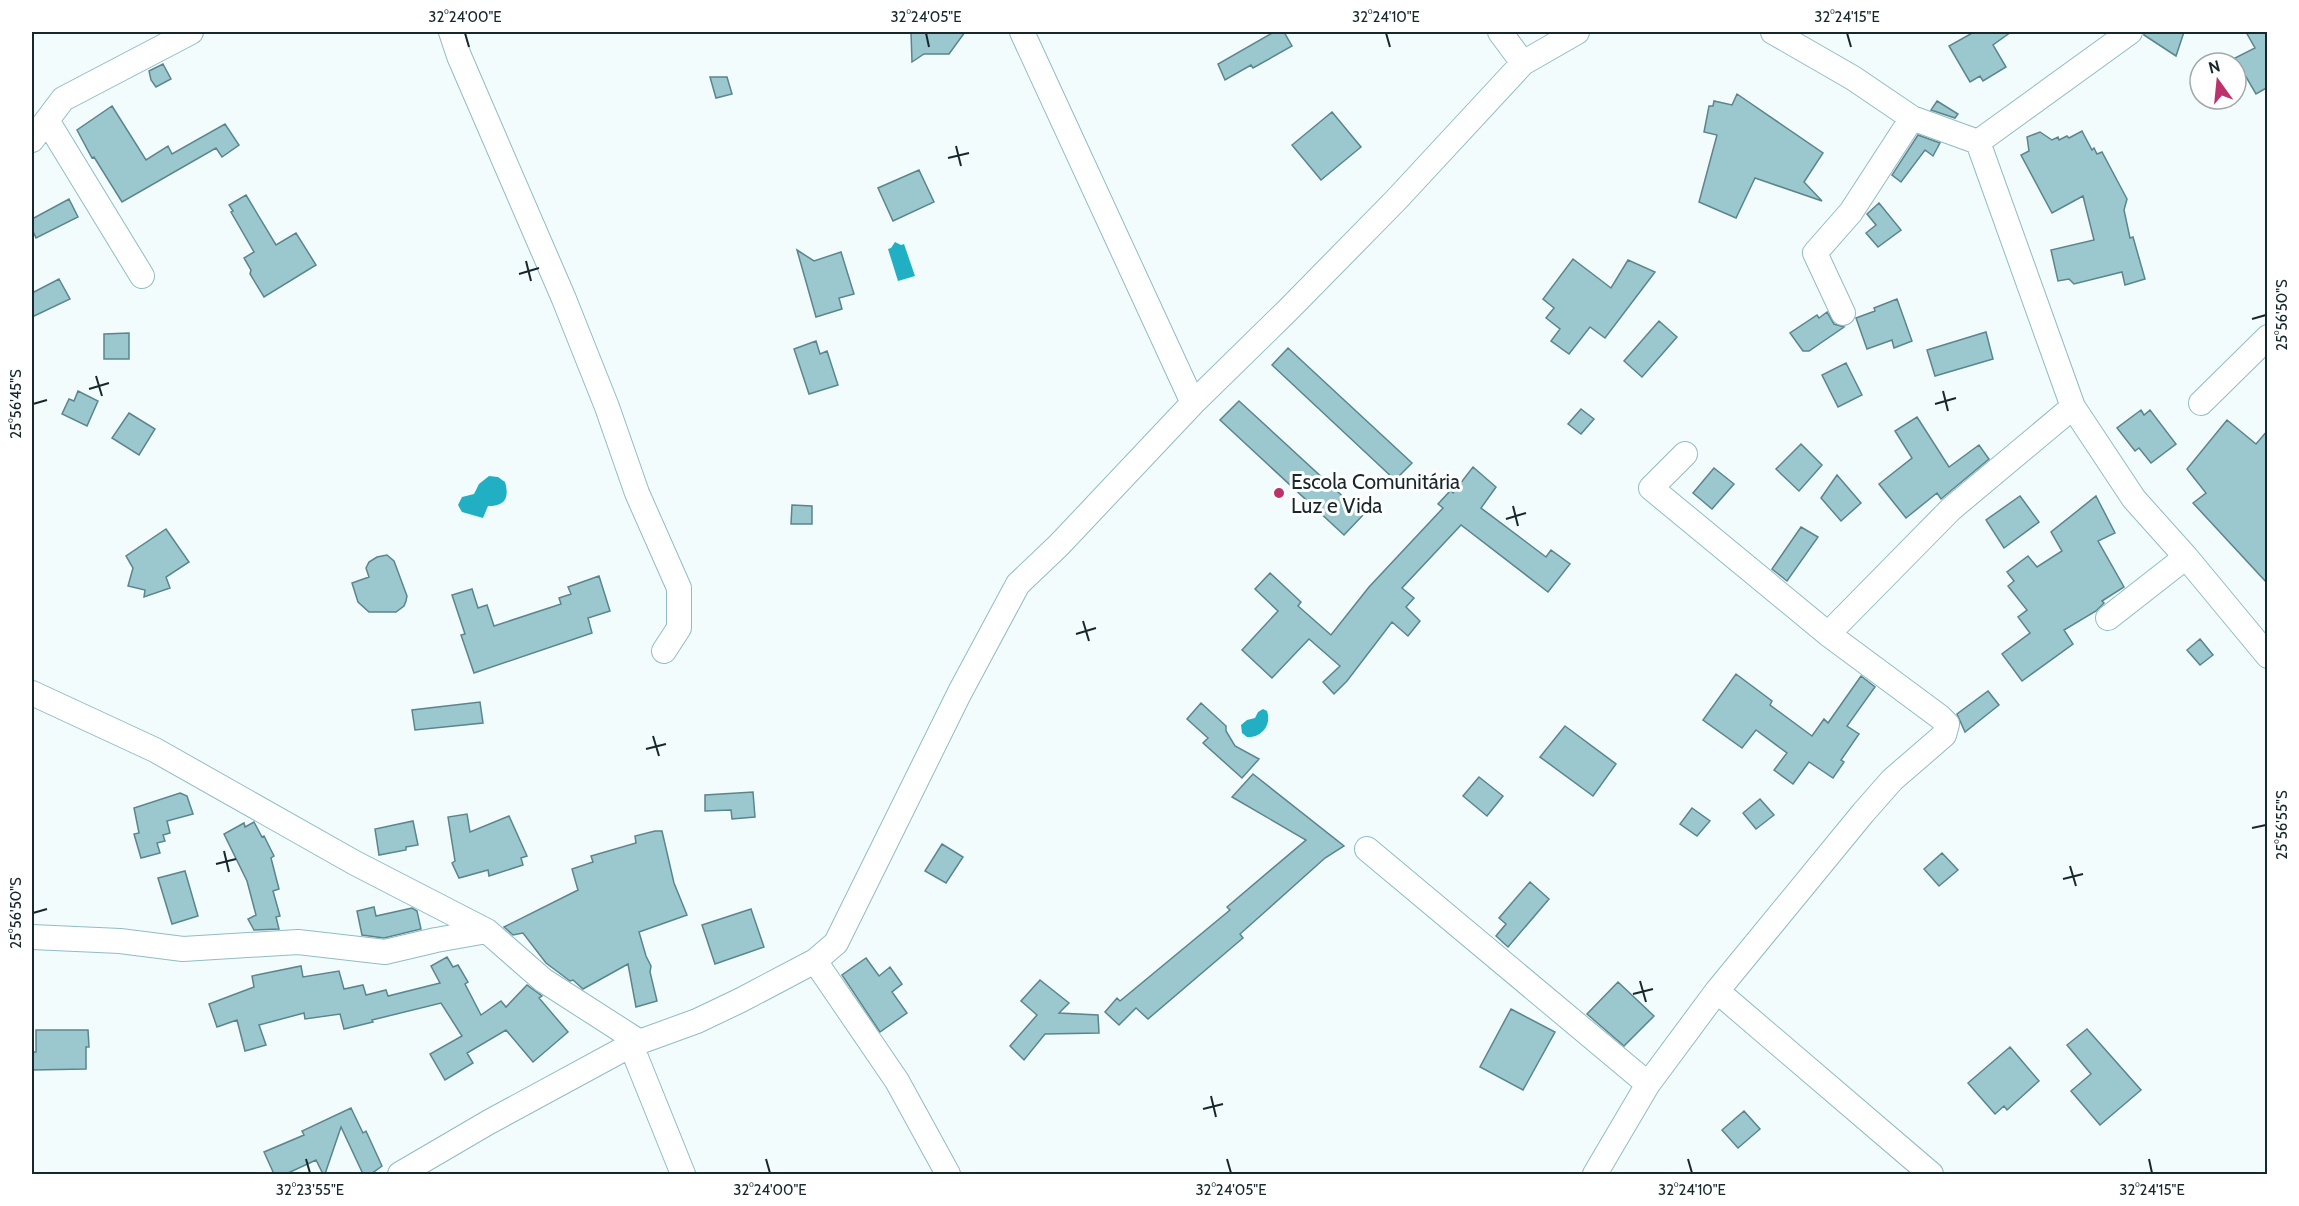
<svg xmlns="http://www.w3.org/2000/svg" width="2299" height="1206" font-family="Cabin,sans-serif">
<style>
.water{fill:#20afc3}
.building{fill:#9bc7cf;stroke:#5b858c;stroke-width:1.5}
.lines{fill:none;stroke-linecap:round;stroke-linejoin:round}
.street-casing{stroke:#90bcc4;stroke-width:26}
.street{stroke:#fff;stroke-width:24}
.ticks{fill:none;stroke:#17282c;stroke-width:2}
.poi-dot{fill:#bd326b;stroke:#fff;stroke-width:2}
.labels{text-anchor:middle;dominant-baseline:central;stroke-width:6;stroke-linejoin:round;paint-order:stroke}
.poi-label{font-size:21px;fill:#17282c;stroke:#fff;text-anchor:start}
.neatline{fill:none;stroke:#17282c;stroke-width:2}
.ticks-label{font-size:15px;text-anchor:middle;fill:#17282c}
</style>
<rect width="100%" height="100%" fill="#f3fcfd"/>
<!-- water -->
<path class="water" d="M 895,242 L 901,245 L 904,244 L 915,276 L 898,281 L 888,249 L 891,248 Z
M 489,476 L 498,477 L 505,482 C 510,499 504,506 488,506 L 483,518 L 462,512 L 458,505 L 462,497 L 474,494 L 479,484 Z
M 1263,709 L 1267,711 C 1272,725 1261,738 1247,737 L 1242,733 L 1241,725 L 1247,720 L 1255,718 L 1258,712 Z"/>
<!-- building -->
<path class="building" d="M 911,32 L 965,32 L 949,54 L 924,54 L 912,62 Z
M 1274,32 L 1284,32 L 1292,46 L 1253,68 L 1251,65 L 1225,80 L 1218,64 Z
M 1974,32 L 2011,32 L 1993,45 L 2006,67 L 1983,81 L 1980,76 L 1970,82 L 1949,46 Z
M 2144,32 L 2184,32 L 2176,56 L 2144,35 Z
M 2246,32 L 2268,32 L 2268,87 L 2256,94 L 2235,58 L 2255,48 Z
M 163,64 L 171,79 L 156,87 L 151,80 L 149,71 Z
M 710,77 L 727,77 L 732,94 L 716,98 Z
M 1737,94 L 1823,153 L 1804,182 L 1822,201 L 1755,178 L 1736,218 L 1699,202 L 1717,135 L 1704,132 L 1709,106 L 1713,106 L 1714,101 L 1732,105 Z
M 1937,101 L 1958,114 L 1955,118 L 1931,110 Z
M 112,106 L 146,160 L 168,146 L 172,154 L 225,124 L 239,145 L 222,157 L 216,148 L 122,202 L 94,157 L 92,158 L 77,130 Z
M 1332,112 L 1361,147 L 1321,180 L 1292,145 Z
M 2082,131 L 2092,150 L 2094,148 L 2097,154 L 2102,152 L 2127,199 L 2124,210 L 2130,238 L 2133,237 L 2145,279 L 2125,285 L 2122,272 L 2074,284 L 2069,279 L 2058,281 L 2051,250 L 2094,240 L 2083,196 L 2052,213 L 2021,155 L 2029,151 L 2027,137 L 2040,132 L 2052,140 L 2058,137 L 2059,140 L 2067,136 L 2069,138 Z
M 1918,135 L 1940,143 L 1933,156 L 1925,150 L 1901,182 L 1892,175 Z
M 919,170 L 934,202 L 893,221 L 878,188 Z
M 246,195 L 276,245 L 296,233 L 316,265 L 264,297 L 250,274 L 251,270 L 244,258 L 254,252 L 231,212 L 233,211 L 229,205 Z
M 69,199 L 78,217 L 36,238 L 32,229 L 32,219 Z
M 1879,203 L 1901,230 L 1878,247 L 1866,233 L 1876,225 L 1867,214 Z
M 797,250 L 814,261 L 841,252 L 854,294 L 839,298 L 842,309 L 816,317 Z
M 1573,259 L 1611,288 L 1628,260 L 1655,272 L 1605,338 L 1590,327 L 1569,354 L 1551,341 L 1560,329 L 1546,318 L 1554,308 L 1543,299 Z
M 59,279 L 70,299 L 32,317 L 32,293 Z
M 1897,299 L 1912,341 L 1894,348 L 1892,340 L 1867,349 L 1856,318 L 1875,311 L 1874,308 Z
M 1827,312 L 1834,324 L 1844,327 L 1809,351 L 1803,351 L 1790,333 L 1817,315 L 1819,318 Z
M 1659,321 L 1677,337 L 1642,377 L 1624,361 Z
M 1986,332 L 1993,359 L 1935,376 L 1927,350 Z
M 129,333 L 129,359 L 104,359 L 104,334 Z
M 816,341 L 820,354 L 827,351 L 838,385 L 809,394 L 794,349 Z
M 1288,348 L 1412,463 L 1395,480 L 1272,365 Z
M 1846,363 L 1862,395 L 1838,407 L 1822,375 Z
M 78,391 L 98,401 L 87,426 L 62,414 L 69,399 L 74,401 Z
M 1239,401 L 1363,515 L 1344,535 L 1220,420 Z
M 1581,409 L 1594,419 L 1581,434 L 1568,424 Z
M 2141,410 L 2144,415 L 2150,410 L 2176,444 L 2151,463 L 2139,448 L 2135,451 L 2117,428 Z
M 129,413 L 155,429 L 139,455 L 112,438 Z
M 1917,417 L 1949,467 L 1979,445 L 1989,459 L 1941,499 L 1937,493 L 1906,518 L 1879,484 L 1912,458 L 1895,431 Z
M 2227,420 L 2256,444 L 2268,430 L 2268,584 L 2193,503 L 2206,493 L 2187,469 Z
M 1801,444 L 1822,465 L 1799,491 L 1776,469 Z
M 1473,467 L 1496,487 L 1481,508 L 1546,557 L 1551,550 L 1570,564 L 1548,592 L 1461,525 L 1402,588 L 1414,598 L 1406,607 L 1420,621 L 1408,636 L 1392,622 L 1347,681 L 1334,694 L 1323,682 L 1340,666 L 1309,639 L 1272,678 L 1242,650 L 1278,611 L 1255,589 L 1270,573 L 1301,602 L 1298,606 L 1331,635 L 1369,587 L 1443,508 L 1438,504 L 1451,490 L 1453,493 Z
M 1714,468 L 1734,484 L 1712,509 L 1693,493 Z
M 1837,475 L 1861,503 L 1841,521 L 1821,498 Z
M 2020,496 L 2039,522 L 2004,548 L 1986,520 Z
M 2096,496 L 2115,533 L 2098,541 L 2124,587 L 2102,601 L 2104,603 L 2096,611 L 2064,630 L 2073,644 L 2022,681 L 2002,654 L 2030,633 L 2018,617 L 2027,610 L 2008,586 L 2014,581 L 2007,572 L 2028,556 L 2037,567 L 2062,551 L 2051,532 Z
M 792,505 L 812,506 L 812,524 L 791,524 Z
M 1801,527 L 1818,537 L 1787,581 L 1772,569 Z
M 166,529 L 189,562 L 166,577 L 170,588 L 144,597 L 145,590 L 128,586 L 133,568 L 126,556 Z
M 387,555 L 394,561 L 407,596 L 406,601 L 404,606 L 396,612 L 369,612 L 358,602 L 352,583 L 369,577 L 366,568 L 369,562 L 377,557 Z
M 599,576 L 610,611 L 588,618 L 592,633 L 474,673 L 461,635 L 465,634 L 452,595 L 472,589 L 478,608 L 487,605 L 494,626 L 561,604 L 559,598 L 571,594 L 568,587 Z
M 2200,639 L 2213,655 L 2200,665 L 2187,650 Z
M 1736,674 L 1772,701 L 1770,705 L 1812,736 L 1824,719 L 1828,723 L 1861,676 L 1875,687 L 1847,726 L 1859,734 L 1841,760 L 1844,762 L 1833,778 L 1809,762 L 1793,784 L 1774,770 L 1787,753 L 1756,730 L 1742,748 L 1703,720 Z
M 1988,691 L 1999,705 L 1965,732 L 1957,714 Z
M 480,702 L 483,723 L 415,730 L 412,710 Z
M 1201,703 L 1226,726 L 1226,731 L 1235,746 L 1259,759 L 1242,778 L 1203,743 L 1208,738 L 1187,719 Z
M 1565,726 L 1616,764 L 1593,796 L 1540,757 Z
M 1253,774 L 1344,846 L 1325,858 L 1240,934 L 1243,938 L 1148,1019 L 1136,1008 L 1119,1025 L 1105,1012 L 1117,998 L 1120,1001 L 1230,910 L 1227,907 L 1306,840 L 1232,797 Z
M 1479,777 L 1503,796 L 1487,816 L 1463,796 Z
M 753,792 L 755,817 L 732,819 L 731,810 L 705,811 L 705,795 Z
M 180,793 L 187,796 L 193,814 L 167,821 L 170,833 L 163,835 L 165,841 L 157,843 L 160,853 L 141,858 L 134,834 L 139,833 L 134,808 Z
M 1760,799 L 1774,815 L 1756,829 L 1743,813 Z
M 1692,808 L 1710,821 L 1697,836 L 1680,824 Z
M 467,814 L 470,832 L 509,816 L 527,856 L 521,858 L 523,865 L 489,876 L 488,870 L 459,878 L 452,863 L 455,861 L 448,817 Z
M 413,821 L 418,845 L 406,847 L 406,850 L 379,855 L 375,829 Z
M 254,822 L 262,837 L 264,836 L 274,856 L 271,858 L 279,889 L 273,891 L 280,916 L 276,917 L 279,929 L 254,930 L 248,919 L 256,915 L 247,881 L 224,834 L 244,823 L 245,827 Z
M 655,831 L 662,831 L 674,883 L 687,915 L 639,932 L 646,956 L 651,966 L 650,972 L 657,1001 L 636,1007 L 628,964 L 583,989 L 573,980 L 570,981 L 546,963 L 523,933 L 513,935 L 504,927 L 578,890 L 572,869 L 593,862 L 591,856 L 636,843 L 635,836 Z
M 942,844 L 963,857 L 946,883 L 925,871 Z
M 1942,853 L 1958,870 L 1939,886 L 1924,869 Z
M 185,871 L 198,916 L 172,924 L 158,878 Z
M 1530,882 L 1549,899 L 1508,947 L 1496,936 L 1506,924 L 1499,918 Z
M 374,907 L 376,916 L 412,908 L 417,911 L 421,929 L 384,938 L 362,935 L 357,911 Z
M 751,909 L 764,947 L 715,964 L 702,925 Z
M 447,957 L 453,967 L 458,965 L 468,982 L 465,984 L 481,1015 L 501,1001 L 506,1007 L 527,985 L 542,996 L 539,998 L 568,1032 L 533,1062 L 506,1030 L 467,1053 L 473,1063 L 445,1080 L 430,1054 L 462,1036 L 441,1003 L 372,1020 L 373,1022 L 344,1029 L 340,1014 L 305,1019 L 304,1013 L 259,1025 L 266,1045 L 245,1051 L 237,1020 L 217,1027 L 209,1004 L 254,987 L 252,976 L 301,966 L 303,977 L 339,971 L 344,989 L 363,985 L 366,995 L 386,990 L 388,996 L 440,983 L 431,966 Z
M 866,958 L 879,976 L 890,967 L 902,984 L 892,992 L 907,1013 L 880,1032 L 842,975 Z
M 1040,980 L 1069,1003 L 1059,1013 L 1098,1015 L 1099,1033 L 1045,1034 L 1024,1060 L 1010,1046 L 1037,1015 L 1021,1001 Z
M 1618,982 L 1654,1016 L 1624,1046 L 1587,1014 Z
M 1511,1009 L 1555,1032 L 1523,1090 L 1480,1067 Z
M 2087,1029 L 2141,1090 L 2100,1125 L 2071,1091 L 2091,1074 L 2067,1045 Z
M 36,1030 L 88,1030 L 89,1047 L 86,1047 L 86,1069 L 32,1070 L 32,1052 L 36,1052 Z
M 2010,1047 L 2039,1081 L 2007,1110 L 2004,1106 L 1995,1114 L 1968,1083 Z
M 351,1108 L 363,1133 L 366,1131 L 382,1166 L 371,1174 L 363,1174 L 341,1127 L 325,1174 L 323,1174 L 316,1160 L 286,1174 L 274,1174 L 264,1152 L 304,1135 L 302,1131 Z
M 1744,1111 L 1760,1129 L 1738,1148 L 1722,1130 Z"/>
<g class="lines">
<defs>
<path id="street" d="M 451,32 L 459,56 L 564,299 L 607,407 L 637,493 L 679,588 L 679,628 L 664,651
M 1022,32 L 1193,403
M 1500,32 L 1523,63
M 1773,32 L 1853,78 L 1912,118 L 1978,142 L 2130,32
M 48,122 L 142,276
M 32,140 L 63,99 L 191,32
M 1978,142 L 2073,407 L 2134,499 L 2186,557 L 2268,656
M 1843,313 L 1815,253 L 1851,212 L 1912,118
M 2201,403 L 2268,337
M 2108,618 L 2186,557
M 1828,634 L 1951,509 L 2073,407
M 32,693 L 155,750 L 355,863 L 487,931 L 543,980 L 638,1041
M 1367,849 L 1648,1084
M 32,937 L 120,941 L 183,949 L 298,942 L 385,952 L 436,940 L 487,931
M 815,961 L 897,1081 L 948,1174
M 1717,991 L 1931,1174
M 631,1045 L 683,1174
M 400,1174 L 489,1122 L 631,1045 L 697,1021 L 741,1000 L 815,961 L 836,943 L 960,692 L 1018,584 L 1059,545 L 1193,403 L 1288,310 L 1396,200 L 1523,63 L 1577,32
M 1595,1174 L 1648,1084 L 1717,991 L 1863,813 L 1892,780 L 1944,735 L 1947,724 L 1940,717 L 1828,634 L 1651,488 L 1685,454"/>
</defs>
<!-- street casing -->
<use href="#street" class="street-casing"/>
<!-- street -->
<use href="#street" class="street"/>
</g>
<!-- ticks -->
<path class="ticks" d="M 465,33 L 469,47M 926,33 L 929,47M 1386,33 L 1390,47M 1847,33 L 1851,47M 956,146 L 961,166M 948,158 L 969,153M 526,261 L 531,281M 519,274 L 539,268M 2252,319 L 2266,315M 96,376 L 102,396M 89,389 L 109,383M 1943,391 L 1948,411M 33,404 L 47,400M 1935,404 L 1956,398M 1513,506 L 1518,526M 1506,519 L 1526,513M 1083,621 L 1089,641M 1076,634 L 1096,628M 653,736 L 659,756M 646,749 L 666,744M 2252,828 L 2266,825M 224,851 L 229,872M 216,864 L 236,859M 2070,866 L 2076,886M 2063,879 L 2083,874M 33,913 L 47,909M 1640,981 L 1646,1002M 1633,994 L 1653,989M 1211,1096 L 1216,1117M 1203,1109 L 1223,1104M 306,1159 L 310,1173M 766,1159 L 770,1173M 1227,1159 L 1231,1173M 1688,1159 L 1692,1173M 2149,1159 L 2152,1173"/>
<!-- markers -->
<circle class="poi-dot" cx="1279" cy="493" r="6"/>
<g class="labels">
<!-- poi labels -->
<g class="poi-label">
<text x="1291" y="481">Escola Comunitária<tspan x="1291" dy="24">Luz e Vida</tspan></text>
</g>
</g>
<!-- border -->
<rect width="2299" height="1206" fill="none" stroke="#ffffff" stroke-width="66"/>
<!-- north arrow -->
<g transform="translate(2218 81) rotate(345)"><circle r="28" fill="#ffffff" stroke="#a2a9ab" stroke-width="1.5"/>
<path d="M0-4.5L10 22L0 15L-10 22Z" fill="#bd326b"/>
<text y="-9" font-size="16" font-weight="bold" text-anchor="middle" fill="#17282c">N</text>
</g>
<rect x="33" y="33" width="2233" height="1140" class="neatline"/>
<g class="ticks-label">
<text x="465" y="22">32°24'00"E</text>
<text x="926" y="22">32°24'05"E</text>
<text x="1386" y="22">32°24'10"E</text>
<text x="1847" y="22">32°24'15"E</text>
<text transform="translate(2282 315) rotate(-90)" y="5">25°56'50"S</text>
<text transform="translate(16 404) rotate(-90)" y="5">25°56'45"S</text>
<text transform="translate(2282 825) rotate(-90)" y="5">25°56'55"S</text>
<text transform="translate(16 913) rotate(-90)" y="5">25°56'50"S</text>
<text x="310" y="1195">32°23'55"E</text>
<text x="770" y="1195">32°24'00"E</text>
<text x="1231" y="1195">32°24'05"E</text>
<text x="1692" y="1195">32°24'10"E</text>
<text x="2152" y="1195">32°24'15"E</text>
</g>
</svg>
